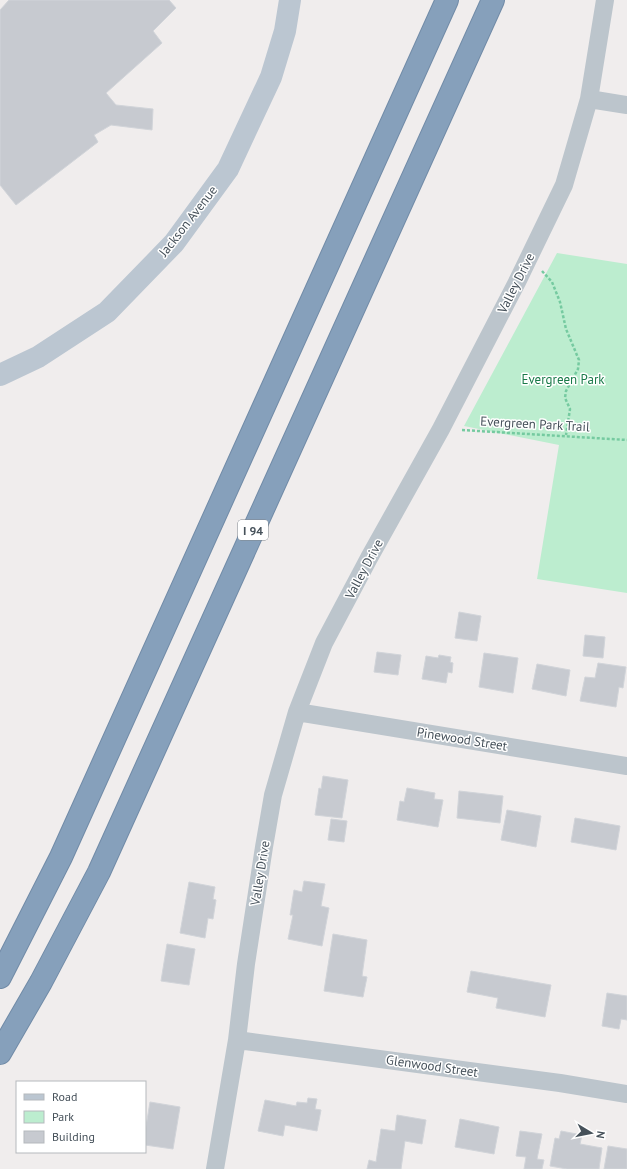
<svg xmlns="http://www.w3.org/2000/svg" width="627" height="1169" font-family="'PT Sans',sans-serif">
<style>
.green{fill:#bcedcf}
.building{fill:#c7cad0;stroke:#d1d4d9}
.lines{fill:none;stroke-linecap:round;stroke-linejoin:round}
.highway-casing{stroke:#718ba7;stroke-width:24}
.path{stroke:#75caa0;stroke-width:2.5;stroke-dasharray:3 2;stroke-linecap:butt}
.street{stroke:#bcc5cc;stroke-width:18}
.secondary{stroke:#bbc6d1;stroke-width:22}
.highway{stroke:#86a0bb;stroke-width:22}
.labels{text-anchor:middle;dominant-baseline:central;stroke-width:3;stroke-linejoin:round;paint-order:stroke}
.shield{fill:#fff;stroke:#7e858c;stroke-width:1}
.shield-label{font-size:12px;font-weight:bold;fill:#46515a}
.street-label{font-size:13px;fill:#46515a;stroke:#fff}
.park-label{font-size:13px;fill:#197a49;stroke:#fff}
</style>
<rect width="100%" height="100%" fill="#f0eded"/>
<!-- green -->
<path class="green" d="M 557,253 L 627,264 L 627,593 L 537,579 L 559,445 L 464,426 Z"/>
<!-- building -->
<path class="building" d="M 9,0 L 169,0 L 176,8 L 153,31 L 162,43 L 106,93 L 116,105 L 153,109 L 152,130 L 111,125 L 94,135 L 98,142 L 16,205 L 0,185 L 0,10 Z
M 459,612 L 481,616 L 477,641 L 455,638 Z
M 585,635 L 605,637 L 603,658 L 583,656 Z
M 377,652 L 401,655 L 398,675 L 374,672 Z
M 484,653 L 518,658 L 513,693 L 479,687 Z
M 439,655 L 451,657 L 450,662 L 453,663 L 452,673 L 448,672 L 446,683 L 422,679 L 426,656 L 438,658 Z
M 598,663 L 626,667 L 623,688 L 619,687 L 616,707 L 580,701 L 585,677 L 595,678 Z
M 537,664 L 570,670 L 566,696 L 532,689 Z
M 323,776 L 348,780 L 342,818 L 315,815 L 319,788 L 321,789 Z
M 407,788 L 435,793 L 434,799 L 443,800 L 438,827 L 397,820 L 400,801 L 404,802 Z
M 459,791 L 503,796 L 500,823 L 457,818 Z
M 507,810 L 541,816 L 536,847 L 501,840 Z
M 575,818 L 620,826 L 616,850 L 571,842 Z
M 331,819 L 347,821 L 344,842 L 328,840 Z
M 304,881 L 325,884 L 321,906 L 329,908 L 322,946 L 288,939 L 293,915 L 290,915 L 294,890 L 302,892 Z
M 189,882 L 215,887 L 213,899 L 216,900 L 213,919 L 208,918 L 205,938 L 180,933 Z
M 333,934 L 367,940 L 362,976 L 367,977 L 363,997 L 324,991 Z
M 167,944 L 195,949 L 189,985 L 161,981 Z
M 471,971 L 551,985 L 545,1017 L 496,1008 L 498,998 L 467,992 Z
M 607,993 L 627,996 L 627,1020 L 621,1019 L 619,1029 L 602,1026 Z
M 308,1098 L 317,1099 L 315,1109 L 321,1110 L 317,1131 L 285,1125 L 283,1136 L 258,1131 L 265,1100 L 296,1106 L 297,1102 L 307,1103 Z
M 150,1102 L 180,1107 L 173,1149 L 145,1145 L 145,1132 Z
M 397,1115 L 426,1120 L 422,1144 L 405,1141 L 401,1169 L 367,1169 L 369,1160 L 376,1162 L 381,1129 L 395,1131 Z
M 460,1119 L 499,1127 L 494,1154 L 455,1147 Z
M 520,1131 L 542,1134 L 537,1159 L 544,1160 L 542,1169 L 524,1169 L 526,1157 L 516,1156 Z
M 561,1131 L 582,1135 L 580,1144 L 602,1148 L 599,1169 L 567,1169 L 550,1166 L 555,1138 L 559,1139 Z
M 608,1146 L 627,1149 L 627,1169 L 604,1169 Z"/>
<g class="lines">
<defs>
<path id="highway" d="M 0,977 L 61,857 L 447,0
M 0,1053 L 41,982 L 99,872 L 493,0"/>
</defs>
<!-- highway casing -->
<use href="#highway" class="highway-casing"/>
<!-- path -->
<path class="path" d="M 542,271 L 552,282 L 560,302 L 566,329 L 579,360 L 578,369 L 566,391 L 565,398 L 570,409 L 566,435
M 462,430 L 627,440"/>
<!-- street -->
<path class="street" d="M 589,99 L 627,105
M 297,712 L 627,766
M 237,1040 L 560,1083 L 627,1094
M 215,1169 L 237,1040 L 246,964 L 264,847 L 273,795 L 297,712 L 324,643 L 369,558 L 441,429 L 518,280 L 564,185 L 589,99 L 605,0"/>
<!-- secondary -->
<path class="secondary" d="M 0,375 L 38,357 L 107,312 L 174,243 L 228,169 L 271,77 L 285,31 L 290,0"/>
<!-- highway -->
<use href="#highway" class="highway"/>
</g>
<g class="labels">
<!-- shield labels -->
<rect class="shield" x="238" y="520" width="30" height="20" rx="3"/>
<g class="shield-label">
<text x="253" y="530">I 94</text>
</g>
<!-- street labels -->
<g class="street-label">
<text transform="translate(188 221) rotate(-52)">Jackson Avenue</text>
<text transform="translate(516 283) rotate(-63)">Valley Drive</text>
<text transform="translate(535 424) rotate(3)">Evergreen Park Trail</text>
<text transform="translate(364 569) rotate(-62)">Valley Drive</text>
<text transform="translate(462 739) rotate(9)">Pinewood Street</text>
<text transform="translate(260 873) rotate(-81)">Valley Drive</text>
<text transform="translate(432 1066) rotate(8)">Glenwood Street</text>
</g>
<!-- park labels -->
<g class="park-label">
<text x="563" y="379">Evergreen Park</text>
</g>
</g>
<!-- legend -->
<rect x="16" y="1081" width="130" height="72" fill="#ffffff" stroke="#b5b9bd"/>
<rect x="24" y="1094" width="20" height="6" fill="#bbc6d1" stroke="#b5b9bd"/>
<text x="52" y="1101" font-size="12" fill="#46515a">Road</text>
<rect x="24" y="1111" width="20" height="12" fill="#bcedcf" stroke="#b5b9bd"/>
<text x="52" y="1121" font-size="12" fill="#46515a">Park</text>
<rect x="24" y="1131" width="20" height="12" fill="#c7cad0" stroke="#b5b9bd"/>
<text x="52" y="1141" font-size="12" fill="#46515a">Building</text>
<!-- north arrow -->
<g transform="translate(591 1133) rotate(100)" stroke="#ffffff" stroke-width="3" paint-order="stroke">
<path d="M0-3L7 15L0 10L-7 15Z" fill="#46515a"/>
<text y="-6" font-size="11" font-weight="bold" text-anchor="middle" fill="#46515a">N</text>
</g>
</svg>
